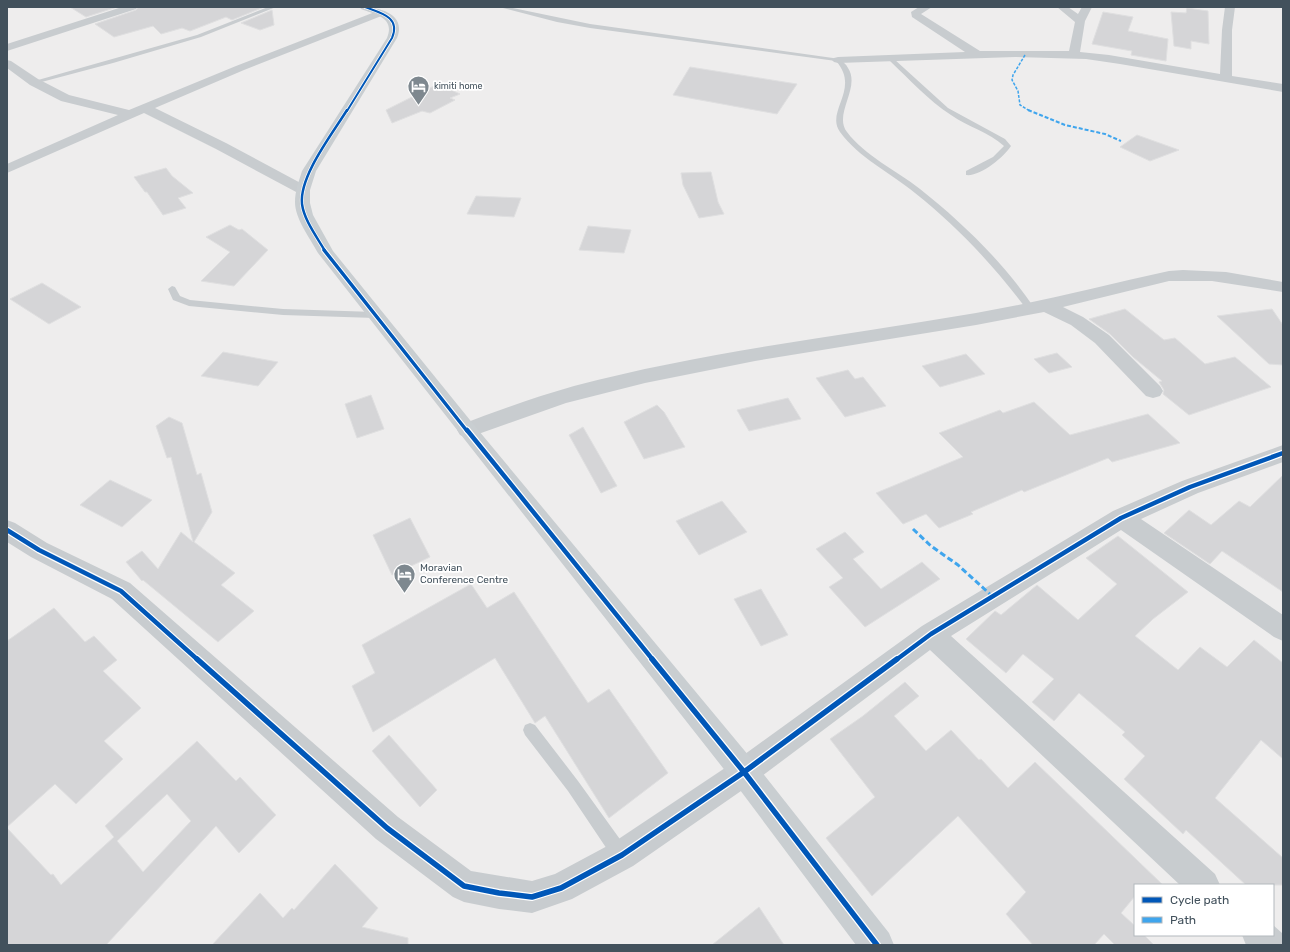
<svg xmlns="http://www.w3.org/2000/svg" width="1290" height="952" font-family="Rubik,sans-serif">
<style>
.building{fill:#d5d5d7;stroke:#dfdfe0;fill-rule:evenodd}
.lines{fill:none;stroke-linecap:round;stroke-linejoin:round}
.lane{fill:#c8cccf;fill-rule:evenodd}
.street{fill:#c8cccf;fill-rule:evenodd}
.secondary{fill:#c9ced1;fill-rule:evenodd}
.quiet-far2{stroke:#3fa5ed;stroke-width:1.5;stroke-dasharray:3 1.5;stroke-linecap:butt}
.quiet-far1{stroke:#3fa5ed;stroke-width:2;stroke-dasharray:4 2;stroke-linecap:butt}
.quiet{stroke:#3fa5ed;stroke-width:3;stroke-dasharray:6 3;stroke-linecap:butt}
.cycleway-far4-casing{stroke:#fff;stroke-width:3.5}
.cycleway-far3-casing{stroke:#fff;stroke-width:4}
.cycleway-far2-casing{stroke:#fff;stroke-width:5.5}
.cycleway-far1-casing{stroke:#fff;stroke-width:7}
.cycleway-casing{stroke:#fff;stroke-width:8}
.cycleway-far4{stroke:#0057b8;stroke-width:2}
.cycleway-far3{stroke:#0057b8;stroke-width:2.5}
.cycleway-far2{stroke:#0057b8;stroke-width:3.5}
.cycleway-far1{stroke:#0057b8;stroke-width:4.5}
.cycleway{stroke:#0057b8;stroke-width:5.5}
.labels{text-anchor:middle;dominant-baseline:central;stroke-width:3.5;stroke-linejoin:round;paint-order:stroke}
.far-poi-label{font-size:9px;fill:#42515c;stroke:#fff;text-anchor:start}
.poi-label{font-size:10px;fill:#42515c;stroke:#fff;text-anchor:start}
</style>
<rect width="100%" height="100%" fill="#eeeded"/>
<!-- building -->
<path class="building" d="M 70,7 L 117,7 L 86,17 Z
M 138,7 L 264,7 L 232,20 L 226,17 L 190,31 L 182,28 L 161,34 L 153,26 L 114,37 L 95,24 L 136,10 Z
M 1187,8 L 1208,11 L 1209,44 L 1191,41 L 1191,49 L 1174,46 L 1171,12 L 1186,13 Z
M 272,10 L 274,25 L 260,30 L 241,23 Z
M 1103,12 L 1133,17 L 1128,31 L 1168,39 L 1166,61 L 1131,55 L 1132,51 L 1092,44 Z
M 690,67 L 797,84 L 777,114 L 673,95 Z
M 438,84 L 460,94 L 450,98 L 455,100 L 430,113 L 422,111 L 392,123 L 386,110 Z
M 1137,135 L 1179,150 L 1150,161 L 1120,147 Z
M 166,168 L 172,176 L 193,193 L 178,198 L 186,208 L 163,215 L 147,192 L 145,192 L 134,177 Z
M 711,172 L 718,202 L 724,214 L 699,218 L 683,185 L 681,173 Z
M 476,196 L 521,198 L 514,217 L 467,214 Z
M 230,225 L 239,230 L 242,229 L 268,250 L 234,286 L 201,281 L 230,252 L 206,237 Z
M 588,226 L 631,230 L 624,253 L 579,250 Z
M 42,283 L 81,307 L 49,324 L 10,299 Z
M 1125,309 L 1164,340 L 1175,338 L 1205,364 L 1235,357 L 1271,387 L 1189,415 L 1163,394 L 1164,390 L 1159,382 L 1162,381 L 1133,357 L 1110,334 L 1089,319 Z
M 1272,309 L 1283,325 L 1283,365 L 1269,364 L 1217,316 Z
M 223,352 L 278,362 L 258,386 L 201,376 Z
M 1057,353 L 1072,367 L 1049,373 L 1034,359 Z
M 966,354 L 985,374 L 940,387 L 922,366 Z
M 848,370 L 855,379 L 863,377 L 886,406 L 845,417 L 816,378 Z
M 371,395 L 384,429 L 357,438 L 345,404 Z
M 788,398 L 801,419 L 749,431 L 737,410 Z
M 1034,402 L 1070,435 L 1148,414 L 1180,443 L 1112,462 L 1108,458 L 1024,492 L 1022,490 L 971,512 L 973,514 L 939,528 L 926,514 L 903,524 L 876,493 L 963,457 L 939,433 L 1000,410 L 1003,413 Z
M 657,405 L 664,412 L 685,447 L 644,459 L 624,422 Z
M 169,417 L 182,423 L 197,475 L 201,473 L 212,512 L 194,542 L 235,573 L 221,585 L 254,611 L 218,642 L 143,580 L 142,581 L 126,562 L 142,551 L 158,569 L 181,532 L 193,542 L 171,457 L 167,458 L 156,426 Z
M 583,427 L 617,486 L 601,493 L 569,435 Z
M 1283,475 L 1283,592 L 1222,551 L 1210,564 L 1164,533 L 1189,510 L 1211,525 L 1239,501 L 1250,507 Z
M 110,480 L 152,500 L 122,527 L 80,505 Z
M 722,501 L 747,532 L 699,555 L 676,521 Z
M 410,518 L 430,557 L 392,575 L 373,535 Z
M 845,532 L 864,552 L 853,559 L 881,589 L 922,562 L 940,579 L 865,627 L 829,587 L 843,578 L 816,549 Z
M 1118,536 L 1188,592 L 1153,619 L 1135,636 L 1178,670 L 1200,647 L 1227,667 L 1254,640 L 1283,663 L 1283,759 L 1261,740 L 1215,798 L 1283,858 L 1283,885 L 1246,885 L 1186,830 L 1183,834 L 1124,779 L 1145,756 L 1122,735 L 1125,732 L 1079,693 L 1054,721 L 1032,702 L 1054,679 L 1023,654 L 1006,673 L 966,639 L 995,611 L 1001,615 L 1037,585 L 1078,620 L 1117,584 L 1086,558 Z
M 471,584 L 487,608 L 514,592 L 588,703 L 609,689 L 668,773 L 609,818 L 545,716 L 535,723 L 495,658 L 373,732 L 352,686 L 375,673 L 362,645 Z
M 761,589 L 788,635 L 761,646 L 734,599 Z
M 54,608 L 85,642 L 94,636 L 117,660 L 103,671 L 141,708 L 104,741 L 123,759 L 76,804 L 55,784 L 7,827 L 7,641 Z
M 905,682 L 919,696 L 894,716 L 926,751 L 951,730 L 979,760 L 981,759 L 1008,788 L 1035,762 L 1163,885 L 1135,885 L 1135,896 L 1121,913 L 1135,926 L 1135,935 L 1144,935 L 1154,945 L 1115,945 L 1104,934 L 1094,945 L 1033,945 L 1006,914 L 1026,892 L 958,816 L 872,896 L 826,838 L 875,797 L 830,739 L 863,716 Z
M 389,735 L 437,790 L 420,807 L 372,751 Z
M 197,741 L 236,781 L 240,777 L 276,815 L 239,853 L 216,826 L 106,945 L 7,945 L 7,828 L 51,875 L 53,874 L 61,885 L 114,837 L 105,826 ZM 167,794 L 191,821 L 143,872 L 117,841 Z
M 335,864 L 378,908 L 362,927 L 408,938 L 408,945 L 212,945 L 260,893 L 283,918 L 292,908 L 294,910 Z
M 759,907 L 784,945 L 712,945 Z"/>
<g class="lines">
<!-- lane -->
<path class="lane" d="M 268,7 L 276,7 L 201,37 L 113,63 L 34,84 L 31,82 L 197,35 Z
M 499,7 L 508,7 L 590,24 L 840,59 C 843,62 846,64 848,68 C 861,88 833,114 847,132 C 865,156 896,170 920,189 C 963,223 1005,264 1035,309 L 1034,311 L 1028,311 C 995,267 958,227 915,193 C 891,173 859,158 840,132 C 825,111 861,89 836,61 L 590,28 L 557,22 Z
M 890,59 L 894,59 L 948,108 L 1005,139 L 1011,146 C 1004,157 980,177 966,175 L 966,171 L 993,157 L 1004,146 C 989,132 968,127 951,115 C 928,100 910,80 890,61 Z
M 172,286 L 175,287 L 180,296 L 190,300 L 283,309 L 375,312 L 379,315 L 375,318 L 283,315 L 189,306 L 173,300 L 168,289 Z
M 530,723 L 535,725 L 578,781 L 627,849 L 629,855 L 627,861 L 621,863 L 615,861 L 568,791 L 525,735 L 523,730 L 525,725 Z"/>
<!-- street -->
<path class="street" d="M 122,7 L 137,7 L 136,9 L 7,51 L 7,44 Z
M 919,7 L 932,7 L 921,14 L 980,51 L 1069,51 L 1075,22 L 1057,7 L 1068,7 L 1078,14 L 1082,7 L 1092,7 L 1085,21 L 1080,52 L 1109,55 L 1220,74 L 1222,30 L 1225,7 L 1235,7 L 1232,30 L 1232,76 L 1283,84 L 1283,92 L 1120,64 L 1086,59 L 1015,57 L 838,63 L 834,62 L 832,60 L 834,58 L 838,57 L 965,52 L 912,17 L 911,12 Z
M 380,10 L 385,13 L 384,15 L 244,70 L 155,108 L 226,143 L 308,187 L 310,190 L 308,193 L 303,194 L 298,193 L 216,149 L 144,113 L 7,173 L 7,164 L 118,115 L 61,101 L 30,85 L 7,68 L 7,60 L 11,61 L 38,79 L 69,95 L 129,110 L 236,66 Z
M 1183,270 L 1226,272 L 1283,282 L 1283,292 L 1212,281 L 1169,281 L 1063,307 L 1083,317 L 1109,335 L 1160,386 L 1163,391 L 1160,396 L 1153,398 L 1146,396 L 1095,343 L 1071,325 L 1044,312 L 976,325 L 755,361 L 645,383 L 566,403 L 467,438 L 460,435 L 457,430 L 460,425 C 497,411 535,397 574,386 C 706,351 842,336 976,313 C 1041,302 1105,285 1169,271 Z
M 1283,445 L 1283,462 L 1198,493 L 1141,519 L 1283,615 L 1283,641 L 1274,637 L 1121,530 L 951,636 L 1215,874 L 1220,885 L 1180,885 L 930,650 L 754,782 L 633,866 L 572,899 L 532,913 L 499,909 L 464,902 L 453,897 L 376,839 L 112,599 L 31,557 L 7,542 L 7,520 L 15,523 L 47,543 L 130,583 L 398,817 L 471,871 L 532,881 L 555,874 L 611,844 L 734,762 L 922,626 L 1113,511 L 1182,481 Z
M 1273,925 L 1282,933 L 1283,945 L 1246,945 L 1242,935 L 1273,935 Z"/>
<!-- secondary -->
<path class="secondary" d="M 360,7 C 378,7 407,13 397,38 L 316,171 L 310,190 L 310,203 L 313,215 L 333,251 L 474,425 L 754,762 L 889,933 L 894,945 L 856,945 L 734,782 L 318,253 C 310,238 295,219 295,202 C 295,191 299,181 302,171 L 387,38 C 395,18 377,15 361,9 Z"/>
<!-- quiet-far2 -->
<path class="quiet-far2" d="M 1025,55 L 1013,75 L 1012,80 L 1018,91 L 1020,105 L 1030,111"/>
<!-- quiet-far1 -->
<path class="quiet-far1" d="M 1028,110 L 1065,125 L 1105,134 L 1121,141"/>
<!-- quiet -->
<path class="quiet" d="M 913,529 L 931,546 L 958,565 L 992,596"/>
<defs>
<path id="cycleway-far4" d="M 347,111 L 392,38 C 401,17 381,13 365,7"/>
<path id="cycleway-far3" d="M 325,251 C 317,237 304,220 302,204 C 299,176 333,133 347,110"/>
<path id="cycleway-far2" d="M 324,250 L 467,431"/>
<path id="cycleway-far1" d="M 467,430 L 653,660
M 7,530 L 39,550 L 121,591 L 198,660
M 896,660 L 931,634 L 1121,518 L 1190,487 L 1283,453"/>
<path id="cycleway" d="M 197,659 L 387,828 L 464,886 L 499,893 L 532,897 L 561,888 L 622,855 L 744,772 L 897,659
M 652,659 L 744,772 L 877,945"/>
</defs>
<!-- cycleway-far4 casing -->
<use href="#cycleway-far4" class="cycleway-far4-casing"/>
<!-- cycleway-far3 casing -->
<use href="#cycleway-far3" class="cycleway-far3-casing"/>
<!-- cycleway-far2 casing -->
<use href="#cycleway-far2" class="cycleway-far2-casing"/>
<!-- cycleway-far1 casing -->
<use href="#cycleway-far1" class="cycleway-far1-casing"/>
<!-- cycleway casing -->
<use href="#cycleway" class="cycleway-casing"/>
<!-- cycleway-far4 -->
<use href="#cycleway-far4" class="cycleway-far4"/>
<!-- cycleway-far3 -->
<use href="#cycleway-far3" class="cycleway-far3"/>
<!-- cycleway-far2 -->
<use href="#cycleway-far2" class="cycleway-far2"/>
<!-- cycleway-far1 -->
<use href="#cycleway-far1" class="cycleway-far1"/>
<!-- cycleway -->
<use href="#cycleway" class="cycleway"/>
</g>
<!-- icons -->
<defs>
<symbol id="hotel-pin" viewBox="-11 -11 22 30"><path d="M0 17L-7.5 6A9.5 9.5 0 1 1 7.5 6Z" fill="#7e888f" stroke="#fff"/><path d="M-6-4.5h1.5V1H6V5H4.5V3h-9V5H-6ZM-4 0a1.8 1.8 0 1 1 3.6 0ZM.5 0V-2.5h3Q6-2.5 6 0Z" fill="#fff"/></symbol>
</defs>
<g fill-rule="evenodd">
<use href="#hotel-pin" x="406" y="74" width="25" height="34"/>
<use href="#hotel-pin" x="392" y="562" width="25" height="34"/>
</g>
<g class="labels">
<!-- far-poi labels -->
<g class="far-poi-label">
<text x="434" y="86">kimiti home</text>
</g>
<!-- poi labels -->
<g class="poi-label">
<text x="420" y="568">Moravian<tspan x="420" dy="12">Conference Centre</tspan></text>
</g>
</g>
<!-- border -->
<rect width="1290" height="952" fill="none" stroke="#42515c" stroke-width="16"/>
<!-- legend -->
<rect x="1134" y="884" width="140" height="52" fill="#ffffff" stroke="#b3b9be"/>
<rect x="1142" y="897" width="20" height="6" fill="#0057b8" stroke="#b3b9be"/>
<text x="1170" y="904" font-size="12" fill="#42515c">Cycle path</text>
<rect x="1142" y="917" width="20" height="6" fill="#3fa5ed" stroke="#b3b9be"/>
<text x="1170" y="924" font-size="12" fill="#42515c">Path</text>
</svg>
